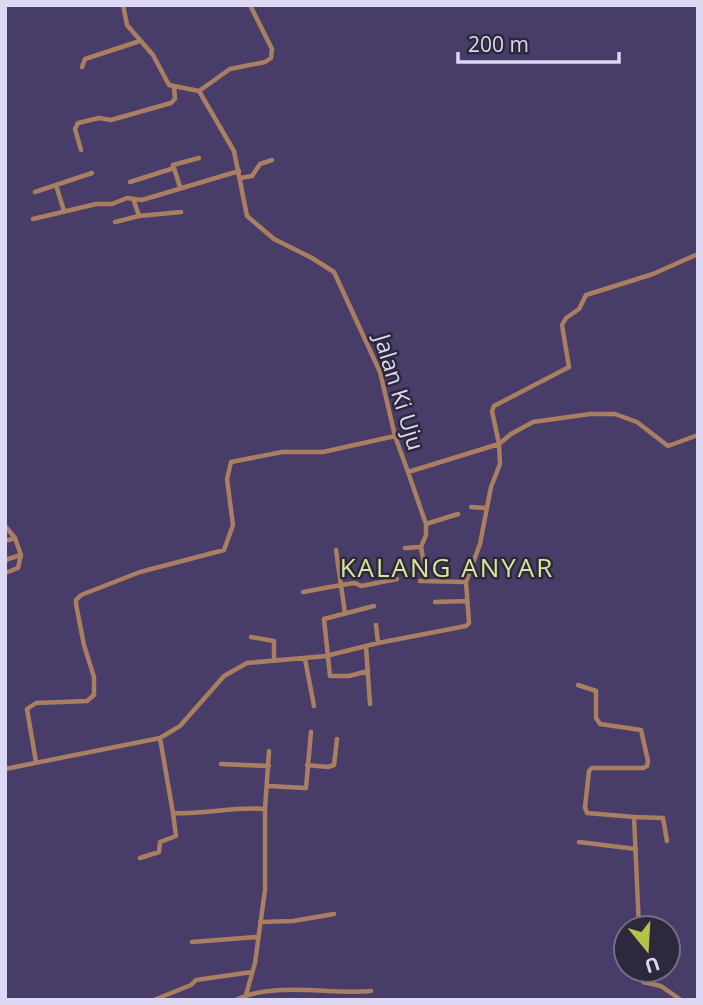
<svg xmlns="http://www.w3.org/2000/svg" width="703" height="1005" font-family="'Open Sans',sans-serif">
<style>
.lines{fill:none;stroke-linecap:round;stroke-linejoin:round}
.street{stroke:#a97e61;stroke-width:4.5}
.labels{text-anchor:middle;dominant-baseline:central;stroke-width:5;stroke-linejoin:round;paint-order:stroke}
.street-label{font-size:23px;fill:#dcd7f2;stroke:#2d283c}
.quarter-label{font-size:26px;letter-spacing:2px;fill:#dbe698;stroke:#2d283c}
</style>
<rect width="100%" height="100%" fill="#483d69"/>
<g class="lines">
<!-- street -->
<path class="street" d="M 123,5 L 127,25 L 153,55 L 169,85 L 199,91 L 234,151 L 247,216 L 274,239 L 312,258 L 334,272 L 380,372 L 395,436 L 408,472 L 499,444 L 492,411 L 494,406 L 569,367 L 562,325 L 566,318 L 579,309 L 586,295 L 653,274 L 698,254
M 82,67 L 85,59 L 140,41
M 199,91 L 230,69 L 265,62 L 271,58 L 272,49 L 250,5
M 81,150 L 75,129 L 78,123 L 99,118 L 111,120 L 171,103 L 175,99 L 174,87
M 174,168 L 173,165 L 199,158
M 240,178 L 252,176 L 260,164 L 272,160
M 130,182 L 174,168 L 180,187
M 56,185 L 64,211
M 35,192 L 92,173
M 139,216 L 181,212
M 33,219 L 96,204 L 112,204 L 127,198 L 142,200 L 239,171
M 115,222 L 139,216 L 134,201
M 408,472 L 426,524 L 458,514
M 471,507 L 487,508
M 5,526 L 15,538 L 5,541
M 421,547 L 427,580
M 405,548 L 421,547 L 426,535 L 426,524
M 336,550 L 345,613
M 5,560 L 21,555 L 15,538
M 338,566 L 352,562
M 5,573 L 18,568 L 21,555
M 420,581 L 466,582
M 303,592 L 341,585 L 355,583 L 361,586 L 397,579
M 435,602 L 467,601
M 376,625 L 378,643
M 251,637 L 274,641 L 274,660
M 366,647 L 370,704
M 305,659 L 314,706
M 368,671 L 349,676 L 330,676 L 324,619 L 374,606
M 578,685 L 596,691 L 596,718 L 600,724 L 641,730 L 648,761 L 647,766 L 643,768 L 592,768 L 589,771 L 585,807 L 587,813 L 634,817 L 639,928
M 160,738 L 173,813 C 204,815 235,806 265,809 L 265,890 L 255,963 L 246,995
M 36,762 L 27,709 L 36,703 L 87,701 L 94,695 L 94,677 L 84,645 L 76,604 L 76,600 L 81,595 L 140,572 L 224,550 L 233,525 L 227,479 L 231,462 L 282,452 L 323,452 L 395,436
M 221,764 L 269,766
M 307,765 L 328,767 L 334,765 L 337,739
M 5,769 L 160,738 L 180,726 L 224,676 L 247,663 L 326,656 L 378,643 L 466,626 L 469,623 L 466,582 L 480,544 L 491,487 L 500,464 L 499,444 L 511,434 L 533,422 L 590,414 L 615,414 L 637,422 L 668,446 L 698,435
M 268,786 L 306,788 L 311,732
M 265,809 L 269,751
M 634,817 L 663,818 L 667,841
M 579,842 L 636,849
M 140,858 L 159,852 L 160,842 L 176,836 L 173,813
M 260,922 L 293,921 L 334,914
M 192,942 L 257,937
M 640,970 L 643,982 L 661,986 L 681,1000
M 154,1000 L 191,985 L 196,980 L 252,972
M 236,1000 C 273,981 330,995 371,991"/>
</g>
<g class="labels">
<!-- street labels -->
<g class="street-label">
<text transform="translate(400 392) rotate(73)">Jalan Ki Uju</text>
</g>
<!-- quarter labels -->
<g class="quarter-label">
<text x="447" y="567">KALANG ANYAR</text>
</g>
</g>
<!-- border -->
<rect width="703" height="1005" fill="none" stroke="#dcd7f2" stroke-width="14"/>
<!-- north arrow -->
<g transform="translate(647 949) rotate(162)"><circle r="33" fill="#2d283c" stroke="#736e85" stroke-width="2"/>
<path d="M0-5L12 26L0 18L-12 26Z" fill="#b5c249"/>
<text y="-10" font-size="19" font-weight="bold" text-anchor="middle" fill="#dcd7f2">U</text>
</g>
<!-- scale -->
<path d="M458 52v10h161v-10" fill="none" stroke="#dcd7f2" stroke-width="3.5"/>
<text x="468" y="52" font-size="21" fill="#dcd7f2" stroke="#2d283c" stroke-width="5" paint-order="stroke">200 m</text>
</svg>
